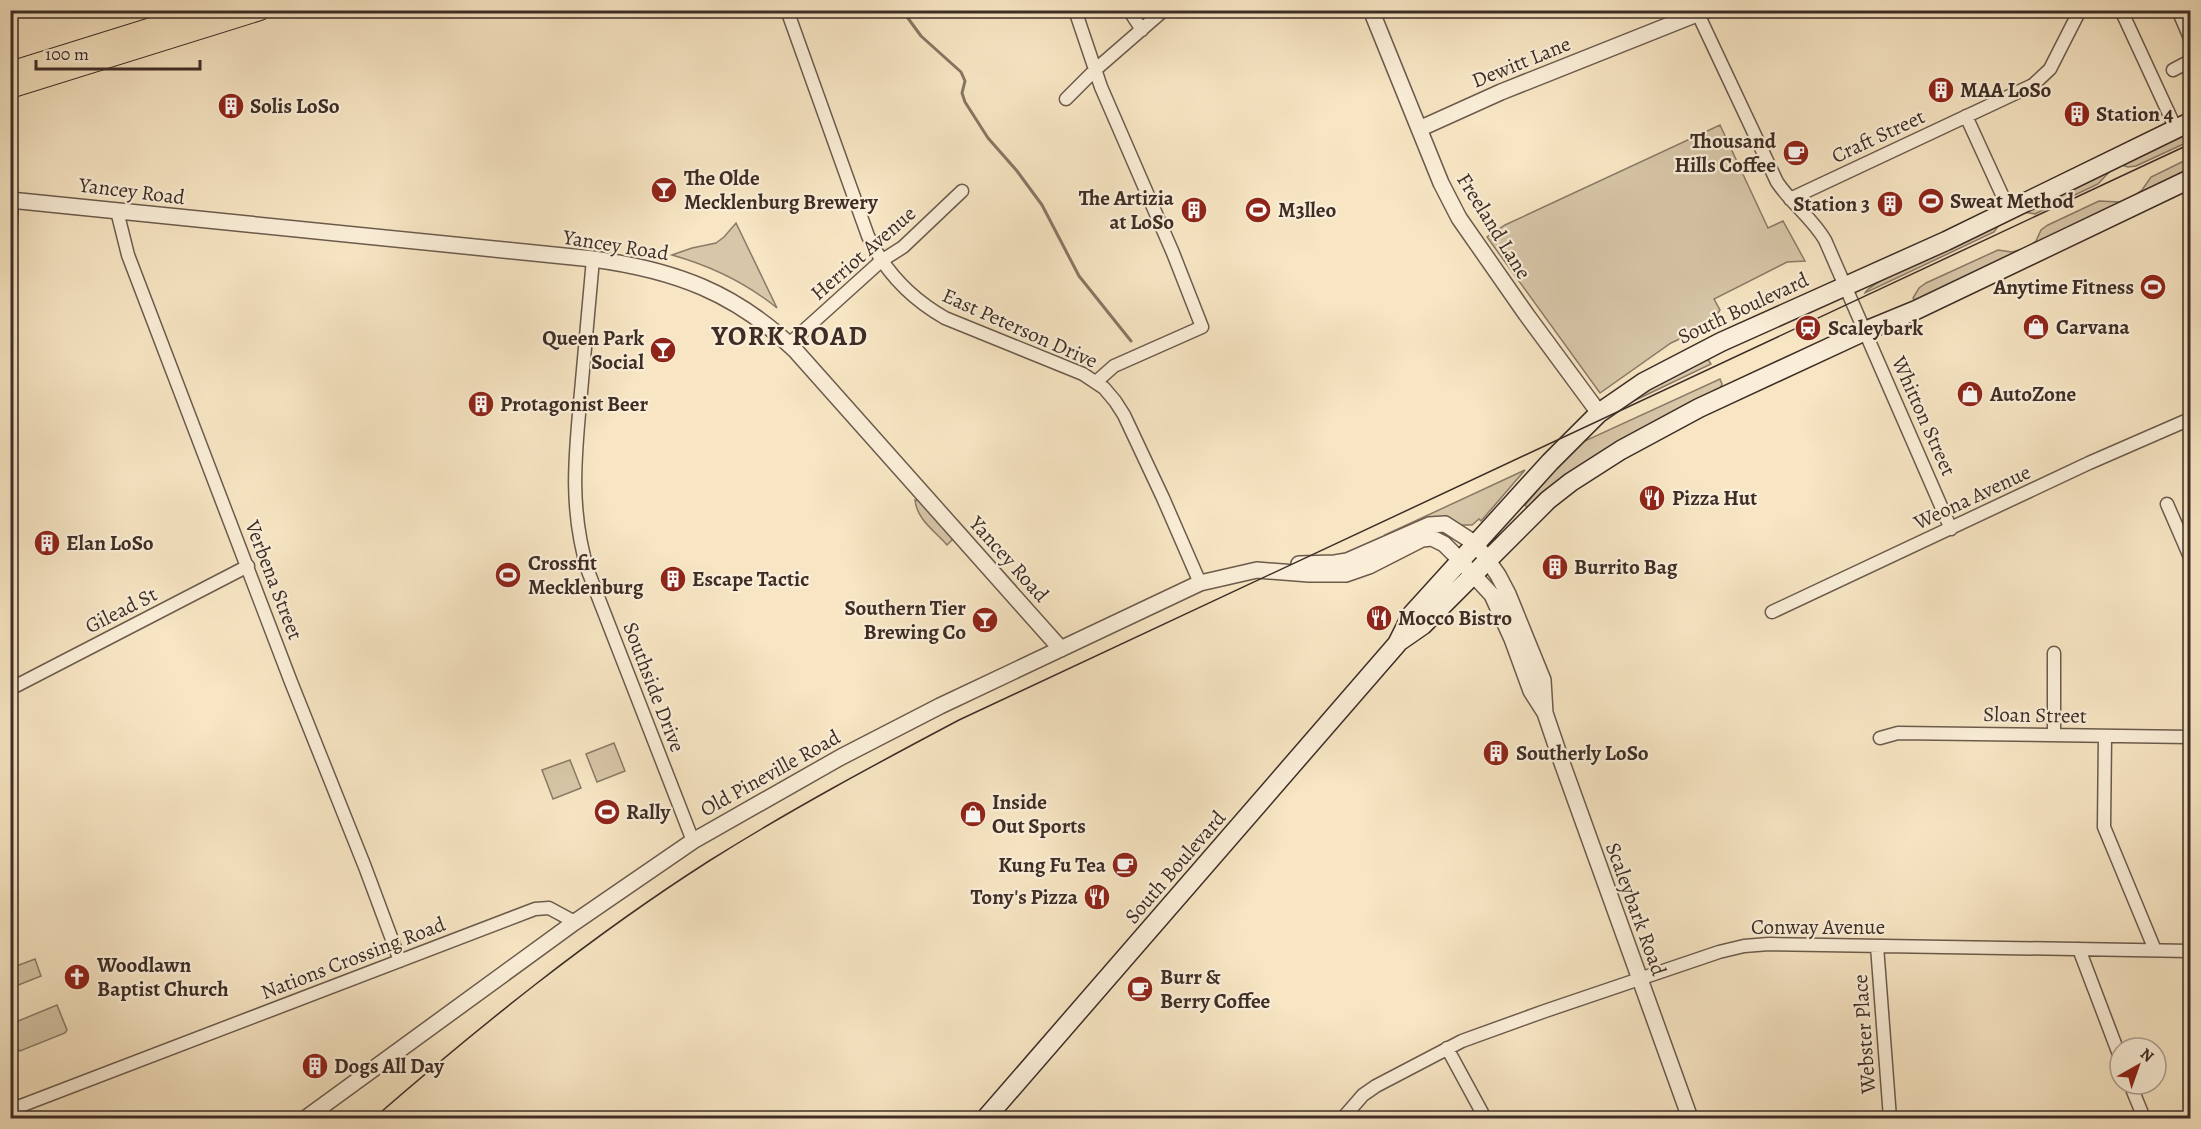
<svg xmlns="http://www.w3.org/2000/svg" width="2201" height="1129" font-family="Alegreya,serif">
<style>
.green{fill:#d7c6a8;stroke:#8a7a67;stroke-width:1.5}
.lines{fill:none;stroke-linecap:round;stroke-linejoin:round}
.stream{stroke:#877664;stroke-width:3}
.minor-casing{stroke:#6c5b4d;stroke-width:15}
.tertiary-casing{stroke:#6c5b4d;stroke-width:18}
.secondary-casing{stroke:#3d2d26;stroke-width:21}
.primary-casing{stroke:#3d2d26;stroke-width:22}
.minor{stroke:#faeed8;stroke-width:12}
.tertiary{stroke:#faeed8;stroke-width:15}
.secondary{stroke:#faeed8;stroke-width:18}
.primary{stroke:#f7e5c3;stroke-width:20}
.tram{stroke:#3d2d26;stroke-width:1.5}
.labels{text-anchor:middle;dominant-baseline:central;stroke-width:4.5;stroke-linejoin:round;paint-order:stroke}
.street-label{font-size:21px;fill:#3d2d26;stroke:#faeed8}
.poi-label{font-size:21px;font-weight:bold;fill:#3d2d26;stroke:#faeed8;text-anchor:start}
.district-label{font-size:27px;font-weight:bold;letter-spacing:1.5px;fill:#3d2d26;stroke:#faeed8}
</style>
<rect width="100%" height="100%" fill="#f7e5c3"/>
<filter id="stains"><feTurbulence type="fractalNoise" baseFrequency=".00333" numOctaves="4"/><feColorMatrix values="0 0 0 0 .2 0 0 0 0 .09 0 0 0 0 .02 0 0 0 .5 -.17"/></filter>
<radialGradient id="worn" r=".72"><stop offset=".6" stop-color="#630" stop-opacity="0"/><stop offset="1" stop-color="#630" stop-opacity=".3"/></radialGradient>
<!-- green -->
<path class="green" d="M 1720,125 L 1768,228 L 1783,221 L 1805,261 L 1787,262 L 1714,299 L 1720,310 L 1710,325 L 1671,343 L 1600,393 L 1487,237 L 1505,225 Z
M 2190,130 L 2190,141 L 2136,166 L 2128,167 L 2122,165 L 2113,168 L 2098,184 L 2035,214 L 2023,212 L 1999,225 L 1994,232 L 1865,293 C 1871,281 1933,257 1949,248 Z
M 2190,158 L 2190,171 L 1915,301 L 1913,298 L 1919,288 L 1926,283 L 1998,250 L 2012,252 L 2026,248 L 2036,241 L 2041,230 L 2048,225 L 2099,201 L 2120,202 L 2131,198 L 2142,190 L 2151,177 Z
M 736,223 L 777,308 C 745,282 711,266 672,255 L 692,248 L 716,243 L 724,237 Z
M 1707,358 L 1711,364 L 1621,407 L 1672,375 Z
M 1720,379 L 1722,384 L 1721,387 L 1691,404 L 1528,509 L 1525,505 L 1576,445 Z
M 1525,470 L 1481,521 L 1479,519 L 1472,525 L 1461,525 L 1459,528 L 1389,538 L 1385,535 Z
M 915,500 L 920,501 L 951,535 L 952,540 L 947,545 C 935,531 917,520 915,500 Z
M 614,743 L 625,771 L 597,782 L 586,754 Z
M 570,760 L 581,788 L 553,799 L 542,770 Z
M 35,959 L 41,976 L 11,988 L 11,968 Z
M 57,1005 L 67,1030 L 65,1033 L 20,1051 C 12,1046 10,1033 11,1024 Z"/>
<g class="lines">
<!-- stream -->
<path class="stream" d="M 902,10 L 921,36 L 961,72 L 965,81 L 962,93 L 965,102 L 988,138 L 1017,171 L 1042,205 L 1079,276 L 1131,341"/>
<defs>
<path id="minor" d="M 787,10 L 868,236 C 885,272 910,298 945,318 L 1083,374 L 1104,388 L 1115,401 L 1124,415 L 1163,498 L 1200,583
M 1075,10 L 1101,87 L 1173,253 L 1202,327 L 1114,366 L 1096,382
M 1129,10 L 1142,30
M 2121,10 L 2176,129
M 2178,10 L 2190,38
M 1698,14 L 1777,182 C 1791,203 1812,218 1825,240 L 1951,529
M 2173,70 L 2190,61
M 1066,99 L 1095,70 L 1164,10
M 1966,116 L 2009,210
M 1790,199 L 2033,85 L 2050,69 L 2080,10
M 117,211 L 128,255 L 291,682 L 365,867 L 400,961
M 10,237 L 12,200
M 593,259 C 589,304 585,348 581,392 C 575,455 569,509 588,571 L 693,841
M 789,344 L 881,261 L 903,247 L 962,191
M 2167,504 L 2190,557
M 1772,612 L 2089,463 L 2190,419
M 2054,653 L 2054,735
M 10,689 L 248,566
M 2105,736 L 2104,827 L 2155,950
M 1880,738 L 1898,733 L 2190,737
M 1877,946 L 1890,1118
M 2079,949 L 2120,1057
M 1447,1048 L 1485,1118
M 2130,1084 L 2144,1118
M 10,1110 L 535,909 L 549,908 L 575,922
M 1343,1118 L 1363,1095 L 1376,1086 L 1462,1041 L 1545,1011 L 1719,952 L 1744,946 L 1769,944 L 2190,951"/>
<path id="tertiary" d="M 1371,10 L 1441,183 L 1459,218 L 1526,314 L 1599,413
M 1419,129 L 1501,92 L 1707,10
M 10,200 L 593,259 C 674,270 735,292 795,350 L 1061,649
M 1299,564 L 1335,563 L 1347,561 L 1429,525 L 1445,524 L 1476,544 L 1498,575 L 1508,594 L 1543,680 L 1545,713 L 1561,760 L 1690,1118
M 306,1118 L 575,922 L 693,841 L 841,757 L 940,706 L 1200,583 L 1257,570 L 1309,574 L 1346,574 L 1369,566 L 1422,539 L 1432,538 L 1444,544 L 1454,554 L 1492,595 L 1512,639 L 1531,691 L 1545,713"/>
<path id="secondary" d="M 1400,641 L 1423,625 L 1548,500 L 1571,482 L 1621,450 L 1699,408 L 1865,331 L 1916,310 L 2190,179
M 986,1118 L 1397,644 L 1412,614 L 1550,462 L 1599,413 L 1644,382 L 1721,342 L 1946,241 L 2190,122"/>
<path id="primary" d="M 10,72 L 209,10
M 10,88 L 260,10"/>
</defs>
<!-- minor casing -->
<use href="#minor" class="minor-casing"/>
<!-- tertiary casing -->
<use href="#tertiary" class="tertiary-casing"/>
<!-- secondary casing -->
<use href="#secondary" class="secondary-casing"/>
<!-- primary casing -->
<use href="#primary" class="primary-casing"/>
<!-- minor -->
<use href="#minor" class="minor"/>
<!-- tertiary -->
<use href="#tertiary" class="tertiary"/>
<!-- secondary -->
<use href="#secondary" class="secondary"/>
<!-- primary -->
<use href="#primary" class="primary"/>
<!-- tram -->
<path class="tram" d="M 374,1118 C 480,1026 590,937 709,861 C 790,810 874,765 959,720 L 2190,144"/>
</g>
<!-- icons -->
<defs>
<symbol id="building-disc" viewBox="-11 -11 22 22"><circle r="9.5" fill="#8f2418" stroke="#faeed8"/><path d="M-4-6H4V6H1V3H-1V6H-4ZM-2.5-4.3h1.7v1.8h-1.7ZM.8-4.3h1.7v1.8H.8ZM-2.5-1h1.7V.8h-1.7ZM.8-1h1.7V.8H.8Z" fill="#fff"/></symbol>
<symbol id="cafe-disc" viewBox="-11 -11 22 22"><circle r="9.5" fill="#8f2418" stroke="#faeed8"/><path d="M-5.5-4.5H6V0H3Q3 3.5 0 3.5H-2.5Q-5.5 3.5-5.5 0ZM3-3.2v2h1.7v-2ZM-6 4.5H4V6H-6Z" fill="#fff"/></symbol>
<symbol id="bar-disc" viewBox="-11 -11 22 22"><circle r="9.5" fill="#8f2418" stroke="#faeed8"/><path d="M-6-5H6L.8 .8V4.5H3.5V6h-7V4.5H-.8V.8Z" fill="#fff"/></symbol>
<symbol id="stadium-disc" viewBox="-11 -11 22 22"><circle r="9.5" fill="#8f2418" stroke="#faeed8"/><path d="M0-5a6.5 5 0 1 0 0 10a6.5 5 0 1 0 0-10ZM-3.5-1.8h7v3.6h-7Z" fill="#fff"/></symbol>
<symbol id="shop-disc" viewBox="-11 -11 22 22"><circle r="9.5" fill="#8f2418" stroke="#faeed8"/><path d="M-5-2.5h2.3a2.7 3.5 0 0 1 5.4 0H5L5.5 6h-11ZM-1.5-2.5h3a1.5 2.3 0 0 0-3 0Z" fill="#fff"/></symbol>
<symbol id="station-disc" viewBox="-11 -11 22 22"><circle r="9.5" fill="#8f2418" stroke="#faeed8"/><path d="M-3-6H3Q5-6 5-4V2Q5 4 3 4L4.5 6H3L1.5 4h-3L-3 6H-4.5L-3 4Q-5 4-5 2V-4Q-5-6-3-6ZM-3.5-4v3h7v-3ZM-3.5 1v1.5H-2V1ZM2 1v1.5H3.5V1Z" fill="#fff"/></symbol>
<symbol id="restaurant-disc" viewBox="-11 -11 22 22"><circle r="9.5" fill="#8f2418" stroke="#faeed8"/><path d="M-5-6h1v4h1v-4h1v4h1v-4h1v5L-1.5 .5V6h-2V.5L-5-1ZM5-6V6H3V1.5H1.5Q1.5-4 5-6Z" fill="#fff"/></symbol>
<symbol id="church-disc" viewBox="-11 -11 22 22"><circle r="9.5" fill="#8f2418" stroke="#faeed8"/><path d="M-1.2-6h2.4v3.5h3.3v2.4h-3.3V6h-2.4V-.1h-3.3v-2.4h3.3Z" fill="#fff"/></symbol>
</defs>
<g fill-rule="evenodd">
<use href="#building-disc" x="1926" y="75" width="30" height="30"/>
<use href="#building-disc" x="216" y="91" width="30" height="30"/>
<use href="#building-disc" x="2062" y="99" width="30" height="30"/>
<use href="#cafe-disc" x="1781" y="138" width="30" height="30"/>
<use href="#bar-disc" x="649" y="175" width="30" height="30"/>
<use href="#stadium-disc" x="1916" y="186" width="30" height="30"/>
<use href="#building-disc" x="1875" y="189" width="30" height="30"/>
<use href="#building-disc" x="1179" y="195" width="30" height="30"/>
<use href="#stadium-disc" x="1243" y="195" width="30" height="30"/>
<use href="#stadium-disc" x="2138" y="272" width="30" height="30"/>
<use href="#shop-disc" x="2021" y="312" width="30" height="30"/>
<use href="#station-disc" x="1793" y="313" width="30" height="30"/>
<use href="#bar-disc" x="648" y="335" width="30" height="30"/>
<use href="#shop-disc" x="1955" y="379" width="30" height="30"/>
<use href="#building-disc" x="466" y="389" width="30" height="30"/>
<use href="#restaurant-disc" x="1637" y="483" width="30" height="30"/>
<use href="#building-disc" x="32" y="528" width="30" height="30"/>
<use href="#building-disc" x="1540" y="552" width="30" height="30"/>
<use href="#stadium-disc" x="493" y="560" width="30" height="30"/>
<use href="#building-disc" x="658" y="564" width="30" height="30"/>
<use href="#restaurant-disc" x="1364" y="603" width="30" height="30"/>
<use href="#bar-disc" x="970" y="605" width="30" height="30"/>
<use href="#building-disc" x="1481" y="738" width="30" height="30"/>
<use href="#stadium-disc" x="592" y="797" width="30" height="30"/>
<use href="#shop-disc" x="958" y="799" width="30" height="30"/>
<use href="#cafe-disc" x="1110" y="850" width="30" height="30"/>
<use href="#restaurant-disc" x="1082" y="882" width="30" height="30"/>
<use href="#church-disc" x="62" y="962" width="30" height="30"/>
<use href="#cafe-disc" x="1125" y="974" width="30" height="30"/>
<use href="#building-disc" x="300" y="1051" width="30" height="30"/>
</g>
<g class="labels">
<!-- street labels -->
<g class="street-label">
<text transform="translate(1521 62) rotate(-22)">Dewitt Lane</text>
<text transform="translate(1878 136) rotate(-25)">Craft Street</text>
<text transform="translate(132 191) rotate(7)">Yancey Road</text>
<text transform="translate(1494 226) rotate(58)">Freeland Lane</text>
<text transform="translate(616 245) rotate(9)">Yancey Road</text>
<text transform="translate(863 253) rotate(-41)">Herriot Avenue</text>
<text transform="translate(1743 308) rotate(-25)">South Boulevard</text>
<text transform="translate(1020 328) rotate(24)">East Peterson Drive</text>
<text transform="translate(1924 416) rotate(66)">Whitton Street</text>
<text transform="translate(1972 497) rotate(-25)">Weona Avenue</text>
<text transform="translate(1009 559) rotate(48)">Yancey Road</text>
<text transform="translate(274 580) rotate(69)">Verbena Street</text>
<text transform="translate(121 610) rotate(-27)">Gilead St</text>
<text transform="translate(654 687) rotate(69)">Southside Drive</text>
<text transform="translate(2035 715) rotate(1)">Sloan Street</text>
<text transform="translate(770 773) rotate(-29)">Old Pineville Road</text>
<text transform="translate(1175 867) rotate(-49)">South Boulevard</text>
<text transform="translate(1636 909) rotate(70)">Scaleybark Road</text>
<text x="1818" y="927">Conway Avenue</text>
<text transform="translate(353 958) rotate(-21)">Nations Crossing Road</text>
<text transform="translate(1864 1034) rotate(-94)">Webster Place</text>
</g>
<!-- poi labels -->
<g class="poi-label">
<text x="1960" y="90">MAA LoSo</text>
<text x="250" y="106">Solis LoSo</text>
<text x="2096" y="114">Station 4</text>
<text x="1776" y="141" text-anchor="end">Thousand<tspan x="1776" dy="24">Hills Coffee</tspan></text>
<text x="684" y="178">The Olde<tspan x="684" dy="24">Mecklenburg Brewery</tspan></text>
<text x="1174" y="198" text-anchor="end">The Artizia<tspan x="1174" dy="24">at LoSo</tspan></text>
<text x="1950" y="201">Sweat Method</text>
<text x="1870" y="204" text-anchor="end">Station 3</text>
<text x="1278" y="210">M3lleo</text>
<text x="2134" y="287" text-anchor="end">Anytime Fitness</text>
<text x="2056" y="327">Carvana</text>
<text x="1828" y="328">Scaleybark</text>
<text x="644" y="338" text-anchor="end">Queen Park<tspan x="644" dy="24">Social</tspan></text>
<text x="1990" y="394">AutoZone</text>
<text x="500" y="404">Protagonist Beer</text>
<text x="1672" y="498">Pizza Hut</text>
<text x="66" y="543">Elan LoSo</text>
<text x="528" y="563">Crossfit<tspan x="528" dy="24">Mecklenburg</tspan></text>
<text x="1574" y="567">Burrito Bag</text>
<text x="692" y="579">Escape Tactic</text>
<text x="966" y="608" text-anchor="end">Southern Tier<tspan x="966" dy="24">Brewing Co</tspan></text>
<text x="1398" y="618">Mocco Bistro</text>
<text x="1516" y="753">Southerly LoSo</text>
<text x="992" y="802">Inside<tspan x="992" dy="24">Out Sports</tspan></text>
<text x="626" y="812">Rally</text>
<text x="1106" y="865" text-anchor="end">Kung Fu Tea</text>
<text x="1078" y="897" text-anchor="end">Tony's Pizza</text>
<text x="97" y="965">Woodlawn<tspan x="97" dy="24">Baptist Church</tspan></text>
<text x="1160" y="977">Burr &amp;<tspan x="1160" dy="24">Berry Coffee</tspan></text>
<text x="334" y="1066">Dogs All Day</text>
</g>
<!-- district labels -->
<g class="district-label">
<text x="790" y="336">YORK ROAD</text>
</g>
</g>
<!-- margin -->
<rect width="2201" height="1129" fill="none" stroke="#f7e5c3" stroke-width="36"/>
<rect x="12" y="12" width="2177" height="1105" fill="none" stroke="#3d2d26" stroke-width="3"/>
<rect x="18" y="18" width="2165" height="1093" fill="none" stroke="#3d2d26" stroke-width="1.5"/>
<!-- north arrow -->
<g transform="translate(2138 1066) rotate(40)"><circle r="28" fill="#faeed8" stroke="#aea191" stroke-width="1.5"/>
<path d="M0-4.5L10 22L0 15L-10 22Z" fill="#8f2418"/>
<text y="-9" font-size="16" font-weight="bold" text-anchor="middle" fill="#3d2d26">N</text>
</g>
<!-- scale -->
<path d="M36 60v9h164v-9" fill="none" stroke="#3d2d26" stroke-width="3"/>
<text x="45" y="60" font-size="18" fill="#3d2d26" stroke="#faeed8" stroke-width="4.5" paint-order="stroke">100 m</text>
<rect width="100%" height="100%" filter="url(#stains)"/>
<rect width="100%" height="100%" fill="url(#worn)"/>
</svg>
